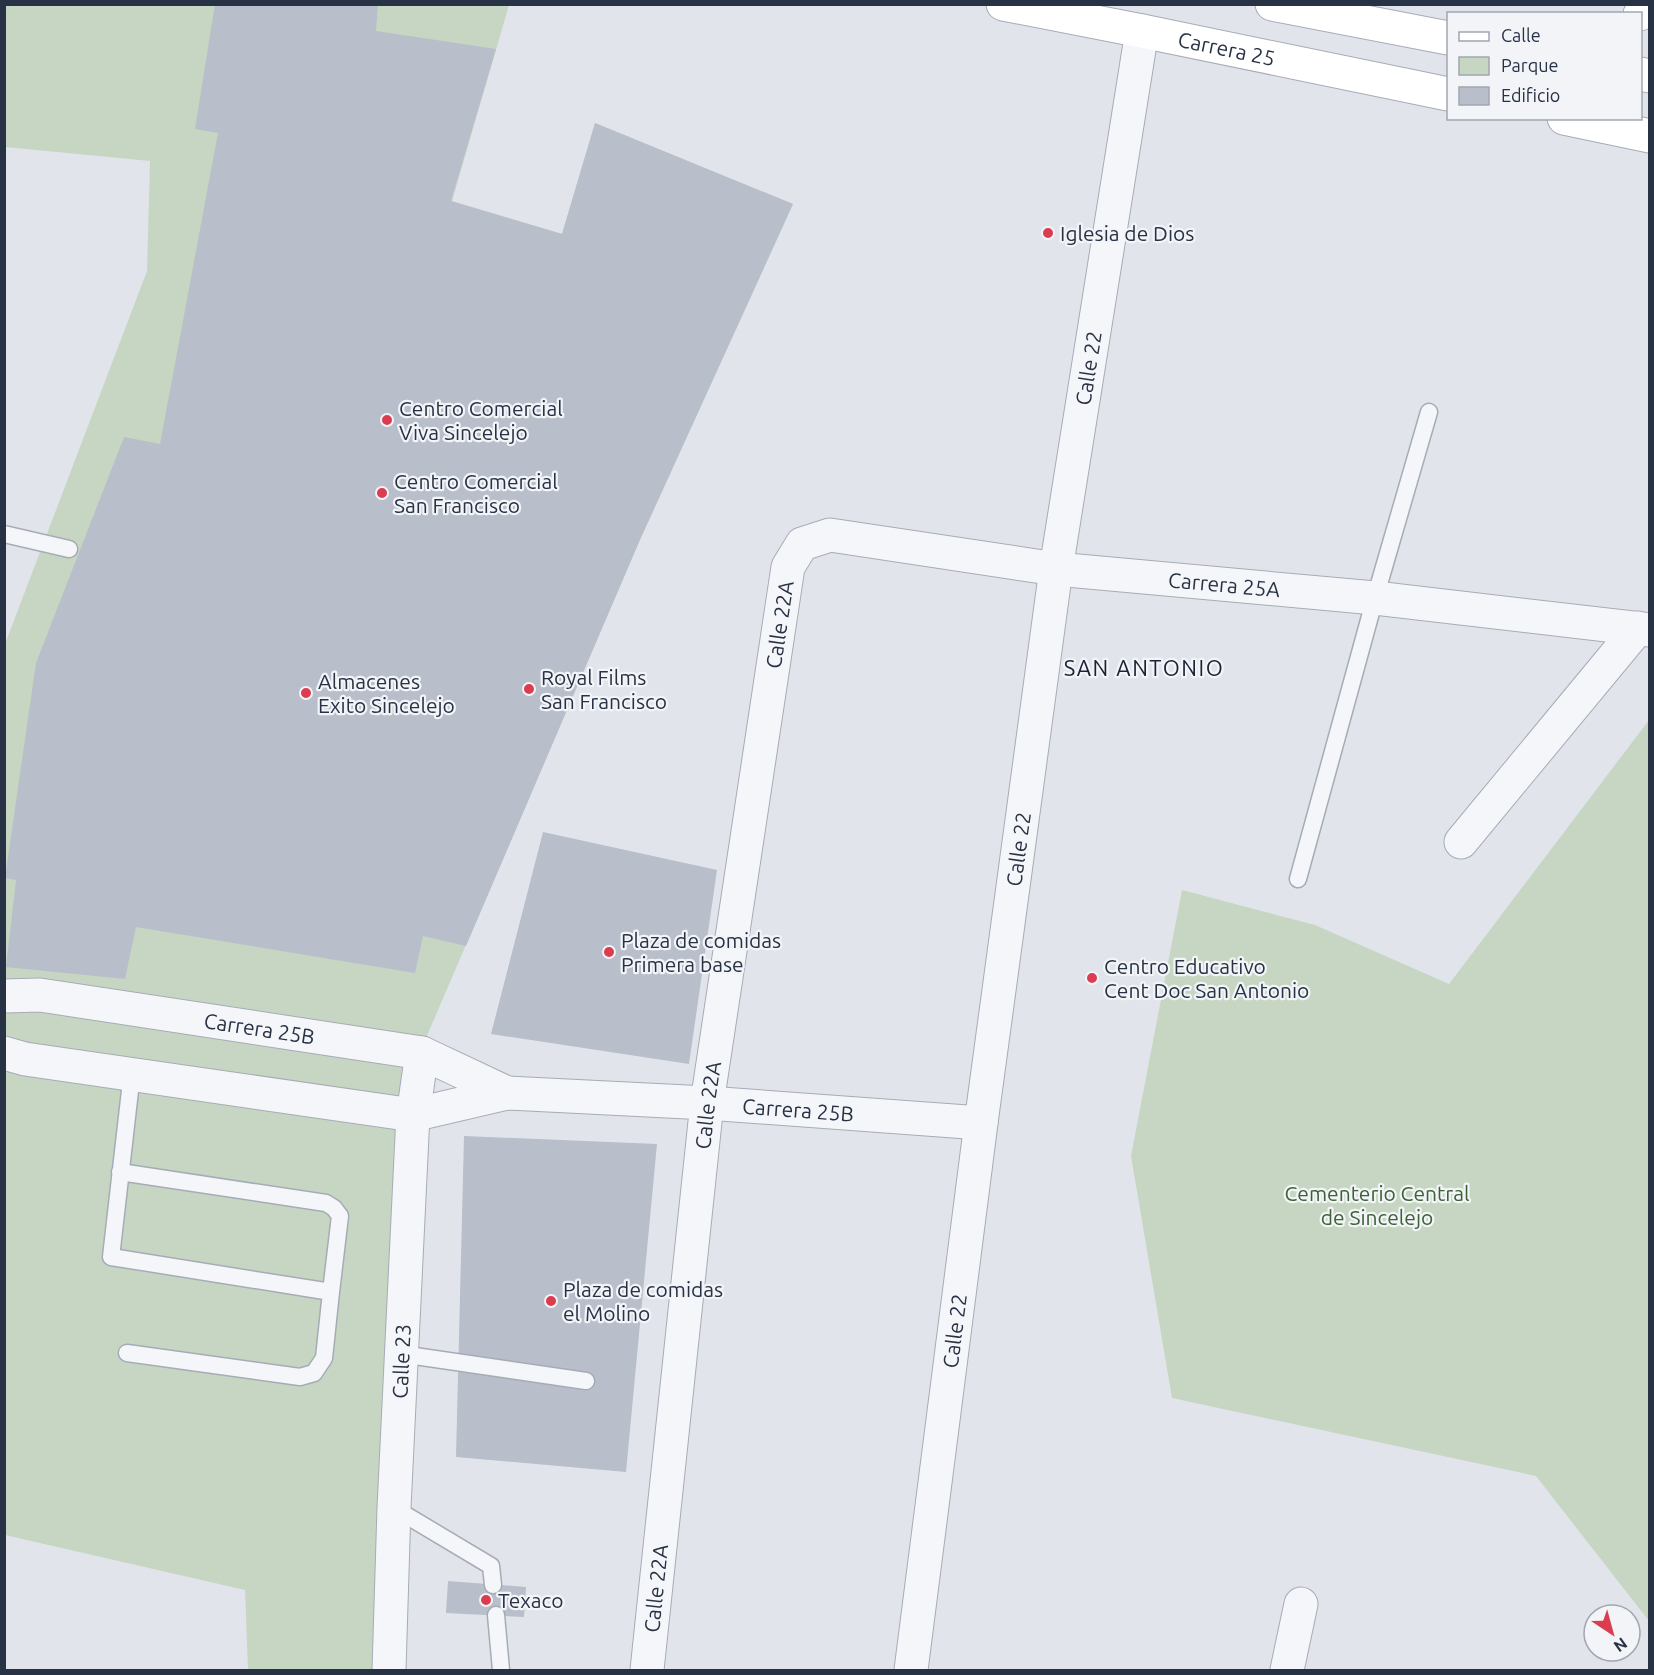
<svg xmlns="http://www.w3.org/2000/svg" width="1654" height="1675" font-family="Ubuntu,sans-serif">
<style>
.green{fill:#c6d6c2}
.building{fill:#b8beca}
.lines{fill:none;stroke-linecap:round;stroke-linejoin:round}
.service-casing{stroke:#a6acb6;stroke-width:19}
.minor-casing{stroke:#a6acb6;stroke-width:35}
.secondary-casing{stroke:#a6acb6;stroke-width:35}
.service{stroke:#f5f6f9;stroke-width:16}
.minor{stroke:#f5f6f9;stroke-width:33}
.secondary{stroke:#fff;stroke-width:33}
.poi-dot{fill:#db3c4f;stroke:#f2f4f8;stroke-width:2}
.labels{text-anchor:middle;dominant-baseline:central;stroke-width:4.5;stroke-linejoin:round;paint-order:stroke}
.street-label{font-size:21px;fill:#283245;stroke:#f2f4f8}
.poi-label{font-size:21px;fill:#283245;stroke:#f2f4f8;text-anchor:start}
.park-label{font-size:21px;fill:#3b6234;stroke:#f2f4f8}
.neighbourhood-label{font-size:22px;letter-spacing:1.5px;fill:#1a2336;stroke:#f2f4f8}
</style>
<rect width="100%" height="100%" fill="#e1e5eb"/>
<!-- green -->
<path class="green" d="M 5,5 L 509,5 L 452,201 L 562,234 L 595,123 L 793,204 L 639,542 L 423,1045 L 389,1670 L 248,1670 L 245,1590 L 5,1535 L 5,644 L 147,271 L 150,161 L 5,147 Z
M 1649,720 L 1649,1621 L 1536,1476 L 1172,1398 L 1131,1156 L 1182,890 L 1315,925 L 1449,984 Z"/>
<!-- building -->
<path class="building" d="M 215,4 L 378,4 L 376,31 L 496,49 L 451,201 L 562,234 L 595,123 L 793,204 L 639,542 L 466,946 L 423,936 L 415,973 L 136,927 L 125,979 L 6,967 L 16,880 L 5,878 L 36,663 L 124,437 L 160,444 L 218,133 L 195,129 Z
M 543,832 L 717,870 L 689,1064 L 491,1034 Z
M 464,1136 L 657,1144 L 626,1472 L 456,1457 Z
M 448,1581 L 526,1587 L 524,1617 L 446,1613 Z"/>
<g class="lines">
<defs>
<path id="service" d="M 4,534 L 69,549
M 1298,879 L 1375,598 L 1429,412
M 120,1172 L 326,1203 L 334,1208 L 340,1216 L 331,1292
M 127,1353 L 300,1377 L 314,1373 L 324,1358 L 331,1292 L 111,1257 L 132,1073
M 401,1354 L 586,1381
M 394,1508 L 491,1566 L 493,1585
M 496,1615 L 501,1670"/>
<g id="minor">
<path d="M 1461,842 L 1638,628"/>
<path id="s1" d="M 4,996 L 40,995 L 422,1053 L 507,1093"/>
<path id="s2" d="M 4,1053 L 25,1059 L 413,1115 L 507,1093 L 707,1103 L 981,1123"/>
<path id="s3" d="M 389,1670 L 394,1508 L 413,1115 L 422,1053"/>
<path id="s4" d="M 647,1670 L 707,1103 L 788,567 L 802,544 L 830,535 L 1056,569 L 1375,598 L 1650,630"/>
<path id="s5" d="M 911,1670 L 981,1123 L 1056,569 L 1142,31"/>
<path d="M 1287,1670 L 1301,1604"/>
</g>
<g id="secondary">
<path id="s6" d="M 1003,4 L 1142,31 L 1448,94"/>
<path d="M 1272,4 L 1448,38"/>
<path d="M 1640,14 L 1648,4"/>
<path d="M 1640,74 L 1650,76"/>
<path d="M 1564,118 L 1650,136"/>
</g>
</defs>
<!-- service casing -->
<use href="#service" class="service-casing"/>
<!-- minor casing -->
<use href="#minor" class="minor-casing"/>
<!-- secondary casing -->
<use href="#secondary" class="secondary-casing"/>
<!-- service -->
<use href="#service" class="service"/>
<!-- minor -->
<use href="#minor" class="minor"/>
<!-- secondary -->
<use href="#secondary" class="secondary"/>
</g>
<!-- markers -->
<g class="poi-dot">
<circle cx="1048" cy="233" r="6"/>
<circle cx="387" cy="420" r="6"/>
<circle cx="382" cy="493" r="6"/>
<circle cx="529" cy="689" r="6"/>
<circle cx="306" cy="693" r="6"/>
<circle cx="609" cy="952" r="6"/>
<circle cx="1092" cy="978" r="6"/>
<circle cx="551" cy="1301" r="6"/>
<circle cx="486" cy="1600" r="6"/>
</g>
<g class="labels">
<!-- street labels -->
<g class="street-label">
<text stroke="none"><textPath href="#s6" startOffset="228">Carrera 25</textPath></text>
<text stroke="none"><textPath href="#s5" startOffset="1314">Calle 22</textPath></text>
<text stroke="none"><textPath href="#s4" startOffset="1566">Carrera 25A</textPath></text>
<text stroke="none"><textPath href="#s4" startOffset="1054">Calle 22A</textPath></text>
<text stroke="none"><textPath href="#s5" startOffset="828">Calle 22</textPath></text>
<text stroke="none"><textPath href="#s1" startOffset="258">Carrera 25B</textPath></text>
<text stroke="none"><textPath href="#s4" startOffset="568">Calle 22A</textPath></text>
<text stroke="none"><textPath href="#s2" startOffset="802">Carrera 25B</textPath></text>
<text stroke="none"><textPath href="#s5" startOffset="342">Calle 22</textPath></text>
<text stroke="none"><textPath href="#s3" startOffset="309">Calle 23</textPath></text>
<text stroke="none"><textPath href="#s4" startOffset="82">Calle 22A</textPath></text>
</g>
<!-- poi labels -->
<g class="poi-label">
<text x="1060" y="233">Iglesia de Dios</text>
<text x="399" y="408">Centro Comercial<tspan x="399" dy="24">Viva Sincelejo</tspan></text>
<text x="394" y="481">Centro Comercial<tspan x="394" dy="24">San Francisco</tspan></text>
<text x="541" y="677">Royal Films<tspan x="541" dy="24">San Francisco</tspan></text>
<text x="318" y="681">Almacenes<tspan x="318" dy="24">Exito Sincelejo</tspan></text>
<text x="621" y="940">Plaza de comidas<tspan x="621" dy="24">Primera base</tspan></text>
<text x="1104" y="966">Centro Educativo<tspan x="1104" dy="24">Cent Doc San Antonio</tspan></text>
<text x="563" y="1289">Plaza de comidas<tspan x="563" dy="24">el Molino</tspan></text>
<text x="498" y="1600">Texaco</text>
</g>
<!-- park labels -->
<g class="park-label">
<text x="1377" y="1193">Cementerio Central<tspan x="1377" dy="24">de Sincelejo</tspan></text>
</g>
<!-- neighbourhood labels -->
<g class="neighbourhood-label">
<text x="1144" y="667">SAN ANTONIO</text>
</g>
</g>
<!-- border -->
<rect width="1654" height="1675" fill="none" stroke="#283245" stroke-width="12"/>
<!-- legend -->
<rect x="1447" y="12" width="195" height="108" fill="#f2f4f8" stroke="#a1a6b0" stroke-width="1.5"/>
<rect x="1459" y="32" width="30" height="9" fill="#ffffff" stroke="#a1a6b0" stroke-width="1.5"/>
<text x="1501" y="42" font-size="18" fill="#283245">Calle</text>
<rect x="1459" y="57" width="30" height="18" fill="#c6d6c2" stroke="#a1a6b0" stroke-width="1.5"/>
<text x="1501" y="72" font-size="18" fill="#283245">Parque</text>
<rect x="1459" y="87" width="30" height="18" fill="#b8beca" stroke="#a1a6b0" stroke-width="1.5"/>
<text x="1501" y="102" font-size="18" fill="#283245">Edificio</text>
<!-- north arrow -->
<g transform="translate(1612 1633) rotate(144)"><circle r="28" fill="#f2f4f8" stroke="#a1a6b0" stroke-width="1.5"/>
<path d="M0-4.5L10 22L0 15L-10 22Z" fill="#db3c4f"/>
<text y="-9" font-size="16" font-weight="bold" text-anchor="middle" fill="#283245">N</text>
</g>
</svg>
